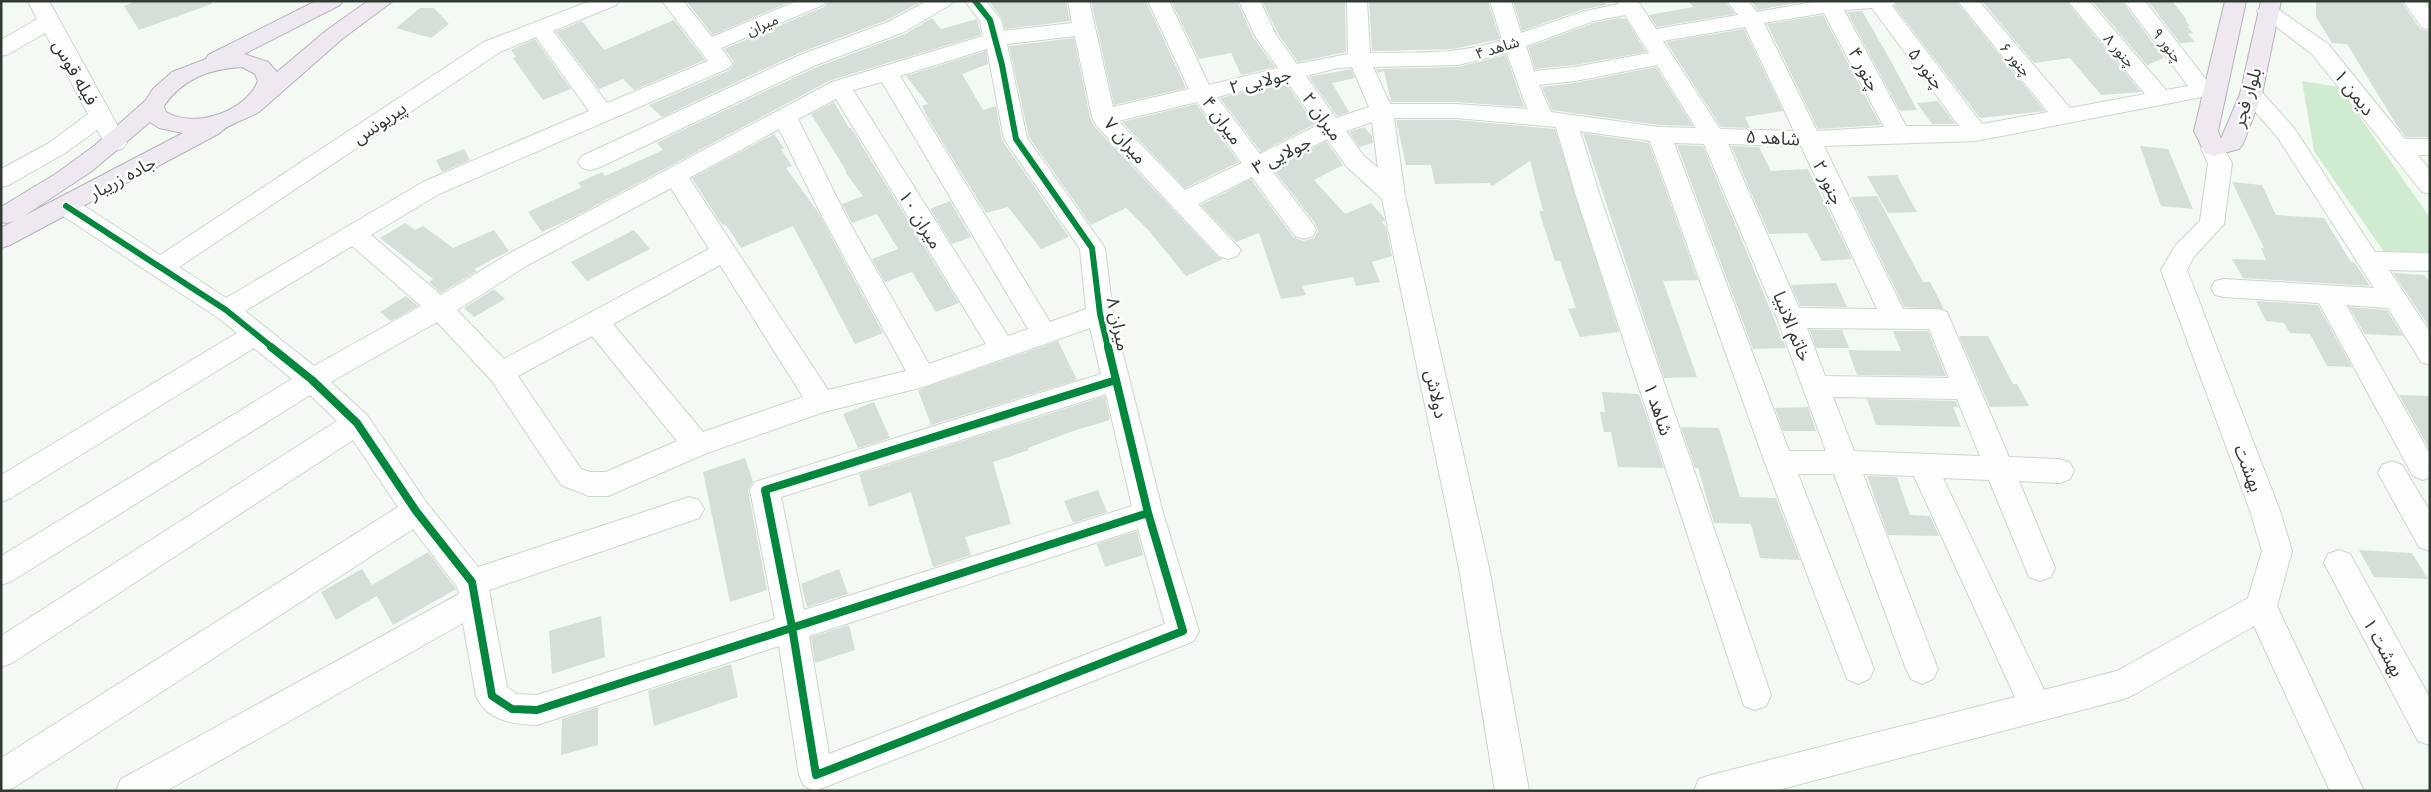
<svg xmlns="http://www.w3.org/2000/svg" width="2431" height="792" font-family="'Noto Sans','Noto Sans Arabic',sans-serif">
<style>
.green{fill:#cfecd1}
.building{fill:#d6dfd6}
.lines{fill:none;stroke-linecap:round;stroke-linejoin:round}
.minor-casing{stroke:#cdd6cd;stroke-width:2}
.major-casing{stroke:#b7b1bc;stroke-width:2}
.minor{fill:#fdfefd;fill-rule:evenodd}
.major{fill:#eee9f0;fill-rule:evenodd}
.cycleway-far1-casing{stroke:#fff;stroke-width:9}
.cycleway-casing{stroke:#fff;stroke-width:11}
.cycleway-far1{stroke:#00873e;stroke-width:6}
.cycleway{stroke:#00873e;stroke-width:8}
.labels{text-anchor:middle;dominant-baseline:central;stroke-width:5;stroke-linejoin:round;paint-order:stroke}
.far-street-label{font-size:15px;fill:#313b32;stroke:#fff}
.street-label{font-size:18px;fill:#313b32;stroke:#fff}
</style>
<rect width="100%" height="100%" fill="#f2faf2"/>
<!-- green -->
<path class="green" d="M 2302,81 L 2339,87 L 2430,218 L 2430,254 L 2384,252 L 2314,151 Z"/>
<!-- building -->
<path class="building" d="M 136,1 L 212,1 L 212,4 L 139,30 L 124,6 Z
M 686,1 L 792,1 L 713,35 Z
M 828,1 L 919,3 L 887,20 L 799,53 L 662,117 L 649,105 L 730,70 L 734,62 L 724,49 L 824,7 Z
M 989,1 L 1066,1 L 1070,21 L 1005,29 L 1002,19 Z
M 1091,1 L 1146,1 L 1186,88 L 1114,105 Z
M 1171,1 L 1237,1 L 1253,37 L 1275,67 L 1241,75 L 1231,53 L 1199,59 Z
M 1262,1 L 1345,1 L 1346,52 L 1298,62 L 1278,34 Z
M 1369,1 L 1488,1 L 1500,39 L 1453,49 L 1372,51 Z
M 1513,1 L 1605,1 L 1606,5 L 1581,10 L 1522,31 Z
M 1688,1 L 1725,1 L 1735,14 L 1657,27 L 1649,15 L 1693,7 Z
M 1751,1 L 1805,1 L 1758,10 Z
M 1898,1 L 1956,1 L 2045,111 L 1980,118 L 1894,6 Z
M 1982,1 L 2066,1 L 2141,92 L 2101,95 L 2070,58 L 2034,63 Z
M 2092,1 L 2122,1 L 2164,58 L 2147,65 Z
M 2148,1 L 2172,1 L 2187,20 L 2185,20 L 2190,26 L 2187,26 L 2193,33 L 2188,34 L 2195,42 L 2180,43 Z
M 2316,1 L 2401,1 L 2420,29 L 2428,31 L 2430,137 L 2406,137 L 2396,124 L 2347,44 L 2332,43 L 2316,17 Z
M 420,8 L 434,8 L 449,24 L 431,38 L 396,28 Z
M 1862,11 L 1892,63 L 1917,110 L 1900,111 L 1847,12 Z
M 1823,15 L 1873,111 L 1881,125 L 1818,129 L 1767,24 Z
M 932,18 L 941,29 L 977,19 L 981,35 L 831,80 L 576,216 L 542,232 L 528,212 L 582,187 L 578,183 L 602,172 L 605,176 L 663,150 L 657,143 L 668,137 L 817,67 L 905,34 Z
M 1619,18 L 1626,19 L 1646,52 L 1575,65 L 1535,69 L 1528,47 L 1594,23 Z
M 674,20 L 705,60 L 634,90 L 623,79 L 599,89 L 556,32 L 582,21 L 604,50 Z
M 1744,29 L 1783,111 L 1745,117 L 1750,128 L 1721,127 L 1666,42 Z
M 1074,38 L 1090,117 L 1094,126 L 1218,257 L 1223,259 L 1186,276 L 1149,231 L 1126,208 L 1091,225 L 1029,137 L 1009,46 Z
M 535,39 L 571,89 L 543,100 L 513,58 L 516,57 L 511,50 Z
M 986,51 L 988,64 L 962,74 L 983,110 L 996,106 L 1002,140 L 1069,237 L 1041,249 L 1008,207 L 986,213 L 929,120 L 922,106 L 928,104 L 906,76 Z
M 1506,55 L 1524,107 L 1456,102 L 1391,102 L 1384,71 L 1378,73 L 1376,69 L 1458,67 Z
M 1656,67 L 1693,126 L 1659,125 L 1552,110 L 1542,87 L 1575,83 Z
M 1351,69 L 1355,78 L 1332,83 L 1349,112 L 1337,116 L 1309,77 Z
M 1285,82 L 1315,124 L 1261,152 L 1220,98 Z
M 1938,101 L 1955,124 L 1932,124 L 1917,103 Z
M 834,102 L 849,128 L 851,128 L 959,303 L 936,312 L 912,272 L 885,282 L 872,259 L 898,249 L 877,214 L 852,223 L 842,204 L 863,196 L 845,172 L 847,172 L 811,114 Z
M 1196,104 L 1239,162 L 1185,188 L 1122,122 Z
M 1396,120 L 1456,120 L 1555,129 L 1619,332 L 1580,337 L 1568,309 L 1576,308 L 1560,261 L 1555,261 L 1539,211 L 1543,211 L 1530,161 L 1492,186 L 1489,183 L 1435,184 L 1431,165 L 1406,165 Z
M 1364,127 L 1372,136 L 1373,143 L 1359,147 L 1349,132 Z
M 1583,133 L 1649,143 L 1698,280 L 1663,281 L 1697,377 L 1664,378 Z
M 774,134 L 784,148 L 781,149 L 792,166 L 786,168 L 818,212 L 883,333 L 855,344 L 793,226 L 741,248 L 729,229 L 724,224 L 722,225 L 692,178 Z
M 1326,141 L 1343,165 L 1314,180 L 1345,214 L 1371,203 L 1384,218 L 1385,221 L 1382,222 L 1386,227 L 1392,256 L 1372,262 L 1380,282 L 1356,286 L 1353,277 L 1302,286 L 1306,295 L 1281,299 L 1259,233 L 1236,242 L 1201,205 L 1251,179 L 1293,237 L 1303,241 L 1314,238 L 1318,231 L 1315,223 L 1273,169 Z
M 1677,145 L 1703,146 L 1786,348 L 1753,349 Z
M 1731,146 L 1759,147 L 1771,171 L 1808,169 L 1852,259 L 1822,261 L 1807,233 L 1769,234 Z
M 2140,146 L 2168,149 L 2193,209 L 2161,206 Z
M 464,149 L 470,160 L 442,172 L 436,160 Z
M 1897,175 L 1907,194 L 1917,212 L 1888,213 L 1867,176 Z
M 2232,182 L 2262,185 L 2276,215 L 2324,218 L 2351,262 L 2355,263 L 2370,286 L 2243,278 L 2232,259 L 2266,260 L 2261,248 L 2264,248 Z
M 1877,196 L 1923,282 L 1930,282 L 1944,309 L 1904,307 L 1851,197 Z
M 950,201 L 971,237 L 952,244 L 930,209 Z
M 405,223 L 415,230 L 423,226 L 453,248 L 494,230 L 509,251 L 474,269 L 477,271 L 441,293 L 429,282 L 433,279 L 380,238 Z
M 634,230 L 650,249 L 587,281 L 571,262 Z
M 2393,273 L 2424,275 L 2430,283 L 2430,328 Z
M 1836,283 L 1847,307 L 1800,306 L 1791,285 Z
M 494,289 L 505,299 L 474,317 L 464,308 Z
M 406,296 L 418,306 L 391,321 L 380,312 Z
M 2256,301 L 2318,305 L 2352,367 L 2327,366 L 2310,334 L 2290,333 L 2284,323 L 2266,321 Z
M 2349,307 L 2387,310 L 2403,336 L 2365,334 Z
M 1810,330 L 1842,330 L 1849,348 L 1816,348 Z
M 1893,331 L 1928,331 L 1946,376 L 1857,375 L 1848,350 L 1901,351 Z
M 1959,336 L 1988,336 L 2013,384 L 2017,384 L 2029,406 L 1990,407 Z
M 1058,341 L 1077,380 L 931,425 L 918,390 Z
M 1602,392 L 1639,394 L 1664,468 L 1618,467 L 1611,432 L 1604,432 L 1600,412 L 1605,412 Z
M 2399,395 L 2430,396 L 2430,450 Z
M 1105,396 L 1110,420 L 1073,431 L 1028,448 L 1029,450 L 993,462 L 1011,524 L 965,537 L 971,555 L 933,567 L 911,492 L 869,507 L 859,474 Z
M 1867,399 L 1956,401 L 1958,407 L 1953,407 L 1961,427 L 1876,425 Z
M 874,402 L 890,438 L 858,448 L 843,414 Z
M 1808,407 L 1816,431 L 1783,431 L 1775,408 Z
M 1681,427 L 1719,428 L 1740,497 L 1776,498 L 1800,560 L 1760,558 L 1751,524 L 1714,523 L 1698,468 L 1695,468 Z
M 745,458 L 753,482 L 748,490 L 767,590 L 730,602 L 703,472 Z
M 1867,476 L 1897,477 L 1910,515 L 1930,516 L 1939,536 L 1888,535 Z
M 1098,490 L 1107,512 L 1073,523 L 1064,501 Z
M 1137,531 L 1143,555 L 1105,567 L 1097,544 Z
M 2359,550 L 2412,553 L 2428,579 L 2374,577 Z
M 428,552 L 456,589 L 393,625 L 377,596 L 336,620 L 321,592 L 362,569 L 372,585 Z
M 839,569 L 848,594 L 807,607 L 801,584 Z
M 601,616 L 605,657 L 552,674 L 549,631 Z
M 849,625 L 855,650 L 815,663 L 811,637 Z
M 731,664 L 738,697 L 654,726 L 648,691 Z
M 598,707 L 598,745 L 561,755 L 562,719 Z"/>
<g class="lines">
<defs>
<path id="minor" d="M 28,1 L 49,1 L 127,143 L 123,148 L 115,151 L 107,148 L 97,130 L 65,153 L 9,185 L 1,187 L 1,169 L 49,143 L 88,114 L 45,33 L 9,54 L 1,56 L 1,40 L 37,19 Z
M 590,1 L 619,1 L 616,5 L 553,31 L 607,103 L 708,61 L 662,1 L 683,1 L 712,37 L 797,1 L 826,1 L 823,5 L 721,48 L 732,63 L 729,68 L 439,194 L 371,235 L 441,295 L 510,253 L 832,82 L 983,36 L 980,21 L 965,1 L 986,1 L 1001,20 L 1004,31 L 1072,23 L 1068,1 L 1089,1 L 1113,107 L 1189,89 L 1148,1 L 1169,1 L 1209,85 L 1278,68 L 1255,36 L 1239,1 L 1260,1 L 1276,35 L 1297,64 L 1348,54 L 1347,1 L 1367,1 L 1370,53 C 1414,52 1460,55 1502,40 L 1490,1 L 1511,1 L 1521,33 L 1582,12 L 1618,4 L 1617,1 L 1638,1 L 1656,29 L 1738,15 L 1727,1 L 1748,1 L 1757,12 L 1817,1 L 1896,1 L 1892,6 L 1982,124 L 2048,112 L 1958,1 L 1979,1 L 2070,108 L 2145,94 L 2068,1 L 2089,1 L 2166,90 L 2188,86 L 2124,1 L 2145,1 L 2208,82 L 2222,83 L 2225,88 L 2222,93 L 1976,141 L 1824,146 L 1903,309 L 1938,309 L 1947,312 L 2009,457 L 2060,459 L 2070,463 L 2074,471 L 2070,479 L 2060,483 L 2019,481 L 2055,568 L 2051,577 L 2040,581 L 2029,577 L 1989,480 L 1943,478 L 2044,690 L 2117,671 L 2248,598 L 2262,551 L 2250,511 L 2161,270 L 2175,246 L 2200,221 L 2208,163 L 2201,148 L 2205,143 L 2213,140 L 2221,143 L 2232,163 L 2224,224 L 2193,258 L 2187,270 L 2280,511 L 2292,551 L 2277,606 L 2364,791 L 2330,791 L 2254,626 L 2135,694 L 2124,699 L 1774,791 L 1694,791 L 1699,779 L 1711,775 L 2015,697 L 1914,476 L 1863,474 L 1938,669 L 1933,679 L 1922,684 L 1911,679 L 1906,669 L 1834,474 L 1798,474 L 1874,669 L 1869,679 L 1858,684 L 1847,679 L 1765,463 L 1650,141 L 1580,131 L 1600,196 L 1771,695 L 1766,706 L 1755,710 L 1744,706 L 1576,196 L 1556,127 L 1456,118 L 1394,118 L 1405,196 L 1489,568 L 1529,791 L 1495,791 L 1459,568 L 1382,199 L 1347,167 L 1327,139 L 1270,168 L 1313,224 L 1316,230 L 1313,236 L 1304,239 L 1295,236 L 1252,177 L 1198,204 L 1241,250 L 1237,256 L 1228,259 L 1219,256 L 1096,125 L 1092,117 L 1075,36 L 1007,44 L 1027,138 L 1105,248 L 1113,314 L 1163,513 L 1199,631 L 1194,641 L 815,791 L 804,786 L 799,775 L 779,646 L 537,725 C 513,724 487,721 476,696 L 463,623 L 166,791 L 116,791 L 121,779 L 459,594 L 457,587 L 413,529 L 13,788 L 1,791 L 1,758 L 398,507 L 353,440 L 12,663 L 1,667 L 1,636 L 337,421 L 310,395 L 12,581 L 1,585 L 1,556 L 292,379 L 254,348 L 11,498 L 1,502 L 1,475 L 237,333 L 217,317 L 57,212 L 54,206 L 57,200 L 66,198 L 75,200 L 160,255 L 484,42 ZM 1872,8 L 1959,126 L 1906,126 L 1844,10 ZM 1824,13 L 1884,127 L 1817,131 L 1764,23 ZM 1625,15 L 1649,53 L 1575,67 L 1534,71 L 1526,46 L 1594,21 ZM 1745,27 L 1794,131 L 1720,129 L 1663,41 ZM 536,37 L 589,111 L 423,182 L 226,298 L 179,267 L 500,52 ZM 987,49 L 1004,139 L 1080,249 L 1086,309 L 1050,322 L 900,76 ZM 1507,53 L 1527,109 L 1456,104 L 1390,104 L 1373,67 L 1458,65 ZM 1657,65 L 1696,128 L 1659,127 L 1551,112 L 1539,85 L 1575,81 ZM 1352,67 L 1369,107 L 1336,118 L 1306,76 L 1338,68 ZM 1286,80 L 1318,125 L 1260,154 L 1217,97 ZM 882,82 L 1028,329 L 1008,336 L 853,90 ZM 836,99 L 986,344 L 929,364 L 847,218 L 798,119 ZM 1197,102 L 1242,163 L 1185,190 L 1118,121 ZM 1372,122 L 1378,168 L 1363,155 L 1346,131 ZM 779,129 L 823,218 L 906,371 L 828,390 L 689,178 ZM 1674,143 L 1704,144 L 1777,318 L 1826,451 L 1789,451 ZM 1728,144 L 1801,146 L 1877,309 L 1799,308 ZM 671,188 L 709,249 L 504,359 L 457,310 L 528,265 ZM 352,246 L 421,306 L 314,366 L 245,311 ZM 720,265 L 803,397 L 703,432 L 613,324 ZM 437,322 L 491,380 L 561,485 L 589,496 L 608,496 L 707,453 L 824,412 L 923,387 L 1090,328 L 1101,374 L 755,482 L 750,490 L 775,619 L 537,695 L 517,694 L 507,687 L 489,590 L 699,518 L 704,509 L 699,500 L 689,497 L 478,567 L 426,502 L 367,415 L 331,382 ZM 1807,328 L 1929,329 L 1949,378 L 1825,376 ZM 592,336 L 677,441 L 606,472 L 590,472 L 581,469 L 518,376 ZM 1106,394 L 1132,506 L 804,610 L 781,497 ZM 1833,397 L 1957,399 L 1980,456 L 1854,451 ZM 1138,529 L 1165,624 L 829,754 L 809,636 Z
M 927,1 L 953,1 L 950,5 L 904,32 L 816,65 L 598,168 L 590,170 L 582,168 L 578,162 L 582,156 L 800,55 L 888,22 Z
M 2403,1 L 2424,1 L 2430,9 L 2430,29 L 2422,28 Z
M 2268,5 L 2275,7 L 2328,44 L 2405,139 L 2430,139 L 2430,155 L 2418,155 L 2430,170 L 2430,194 L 2422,192 L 2312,54 L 2261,15 L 2257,11 L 2261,7 Z
M 2251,87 L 2259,89 L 2294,128 L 2375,252 L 2430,253 L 2430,271 L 2389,270 L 2430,332 L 2430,365 L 2421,362 L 2388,308 L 2346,305 L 2430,454 L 2430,477 L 2423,480 L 2413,476 L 2319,303 L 2224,297 L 2215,295 L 2211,288 L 2215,281 L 2224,279 L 2374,288 L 2278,138 L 2240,94 L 2243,89 Z
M 2392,461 L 2402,465 L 2430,511 L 2430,551 L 2419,547 L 2378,473 L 2382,465 Z
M 2339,550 L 2350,554 L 2430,698 L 2430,745 L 2418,741 L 2324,563 L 2328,554 Z"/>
<path id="major" d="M 316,1 L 343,1 L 340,5 L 244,54 L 268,62 L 277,72 L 327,30 L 368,1 L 393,1 L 342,39 L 259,112 C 249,118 225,125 220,133 L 10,245 L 1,248 L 1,228 L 14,221 L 7,223 L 1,222 L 1,207 L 57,173 L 94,146 L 145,101 L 153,89 L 172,72 L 206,59 L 208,55 ZM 242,67 L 255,74 L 258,81 C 245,112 195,129 166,112 L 164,106 C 183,78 210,69 242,67 ZM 150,122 L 159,128 L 183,133 L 24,216 L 92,171 Z
M 2225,1 L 2246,1 L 2218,131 L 2221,139 L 2240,94 L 2261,1 L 2281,1 L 2262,94 L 2243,144 L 2239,149 L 2213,156 L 2205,153 L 2194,131 Z"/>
</defs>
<!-- minor casing -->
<use href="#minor" class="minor-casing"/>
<!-- major casing -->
<use href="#major" class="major-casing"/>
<!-- minor -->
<use href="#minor" class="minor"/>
<!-- major -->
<use href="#major" class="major"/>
<defs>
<path id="cycleway-far1" d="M 975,1 L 990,20 L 1002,65 L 1016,139 L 1092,248 L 1100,314 L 1108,348
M 66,206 L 226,310 L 273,348"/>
<path id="cycleway" d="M 271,347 L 312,380 L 357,423 L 416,511 L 472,582 L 492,696 L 512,709 L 537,710 L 1148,513
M 1108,347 L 1116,380
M 1116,380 L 1148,513 L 1183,631 L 816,775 L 792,627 L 765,490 Z"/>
</defs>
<!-- cycleway-far1 casing -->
<use href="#cycleway-far1" class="cycleway-far1-casing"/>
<!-- cycleway casing -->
<use href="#cycleway" class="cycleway-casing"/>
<!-- cycleway-far1 -->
<use href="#cycleway-far1" class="cycleway-far1"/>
<!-- cycleway -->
<use href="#cycleway" class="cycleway"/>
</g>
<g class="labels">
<!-- far-street labels -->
<g class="far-street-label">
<text transform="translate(762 24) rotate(-23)">میران</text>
<text transform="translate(2168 45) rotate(52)">چنور ۹</text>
<text transform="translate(1497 47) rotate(-17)">شاهد ۴</text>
<text transform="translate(2120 50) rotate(49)">چنور ۸</text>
<text transform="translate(2016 59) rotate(50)">چنور ۶</text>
</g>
<!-- street labels -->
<g class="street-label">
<text transform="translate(1927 68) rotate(53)">چنور ۵</text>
<text transform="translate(1865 69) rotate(62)">چنور ۴</text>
<text transform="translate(76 72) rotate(60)">فیله قوس</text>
<text transform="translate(1260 80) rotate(-13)">جولایی ۲</text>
<text transform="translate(2355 92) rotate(52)">دیمن ۱</text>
<text transform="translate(2246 97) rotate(-73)">بلوار فجر</text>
<text transform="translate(1323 116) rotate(54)">میران ۲</text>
<text transform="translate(1223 120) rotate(54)">میران ۴</text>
<text transform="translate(379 122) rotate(-34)">پیریونس</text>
<text transform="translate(1773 137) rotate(3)">شاهد ۵</text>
<text transform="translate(1126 140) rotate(49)">میران ۷</text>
<text transform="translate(1281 154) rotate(-27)">جولایی ۳</text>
<text transform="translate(122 177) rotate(-28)">جاده زریبار</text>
<text transform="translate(1829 182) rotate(64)">چنور ۲</text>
<text transform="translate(921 219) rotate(58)">میران ۱۰</text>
<text transform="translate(1119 324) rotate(78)">میران ۸</text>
<text transform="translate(1793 326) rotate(68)">خاتم الانبیا</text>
<text transform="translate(1437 394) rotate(78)">دولاش</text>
<text transform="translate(1659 409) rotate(71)">شاهد ۱</text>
<text transform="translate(2249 468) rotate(69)">بهشت</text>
<text transform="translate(2384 647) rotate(61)">بهشت ۱</text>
</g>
</g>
<!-- border -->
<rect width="2431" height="792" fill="none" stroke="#313b32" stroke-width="5"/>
</svg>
